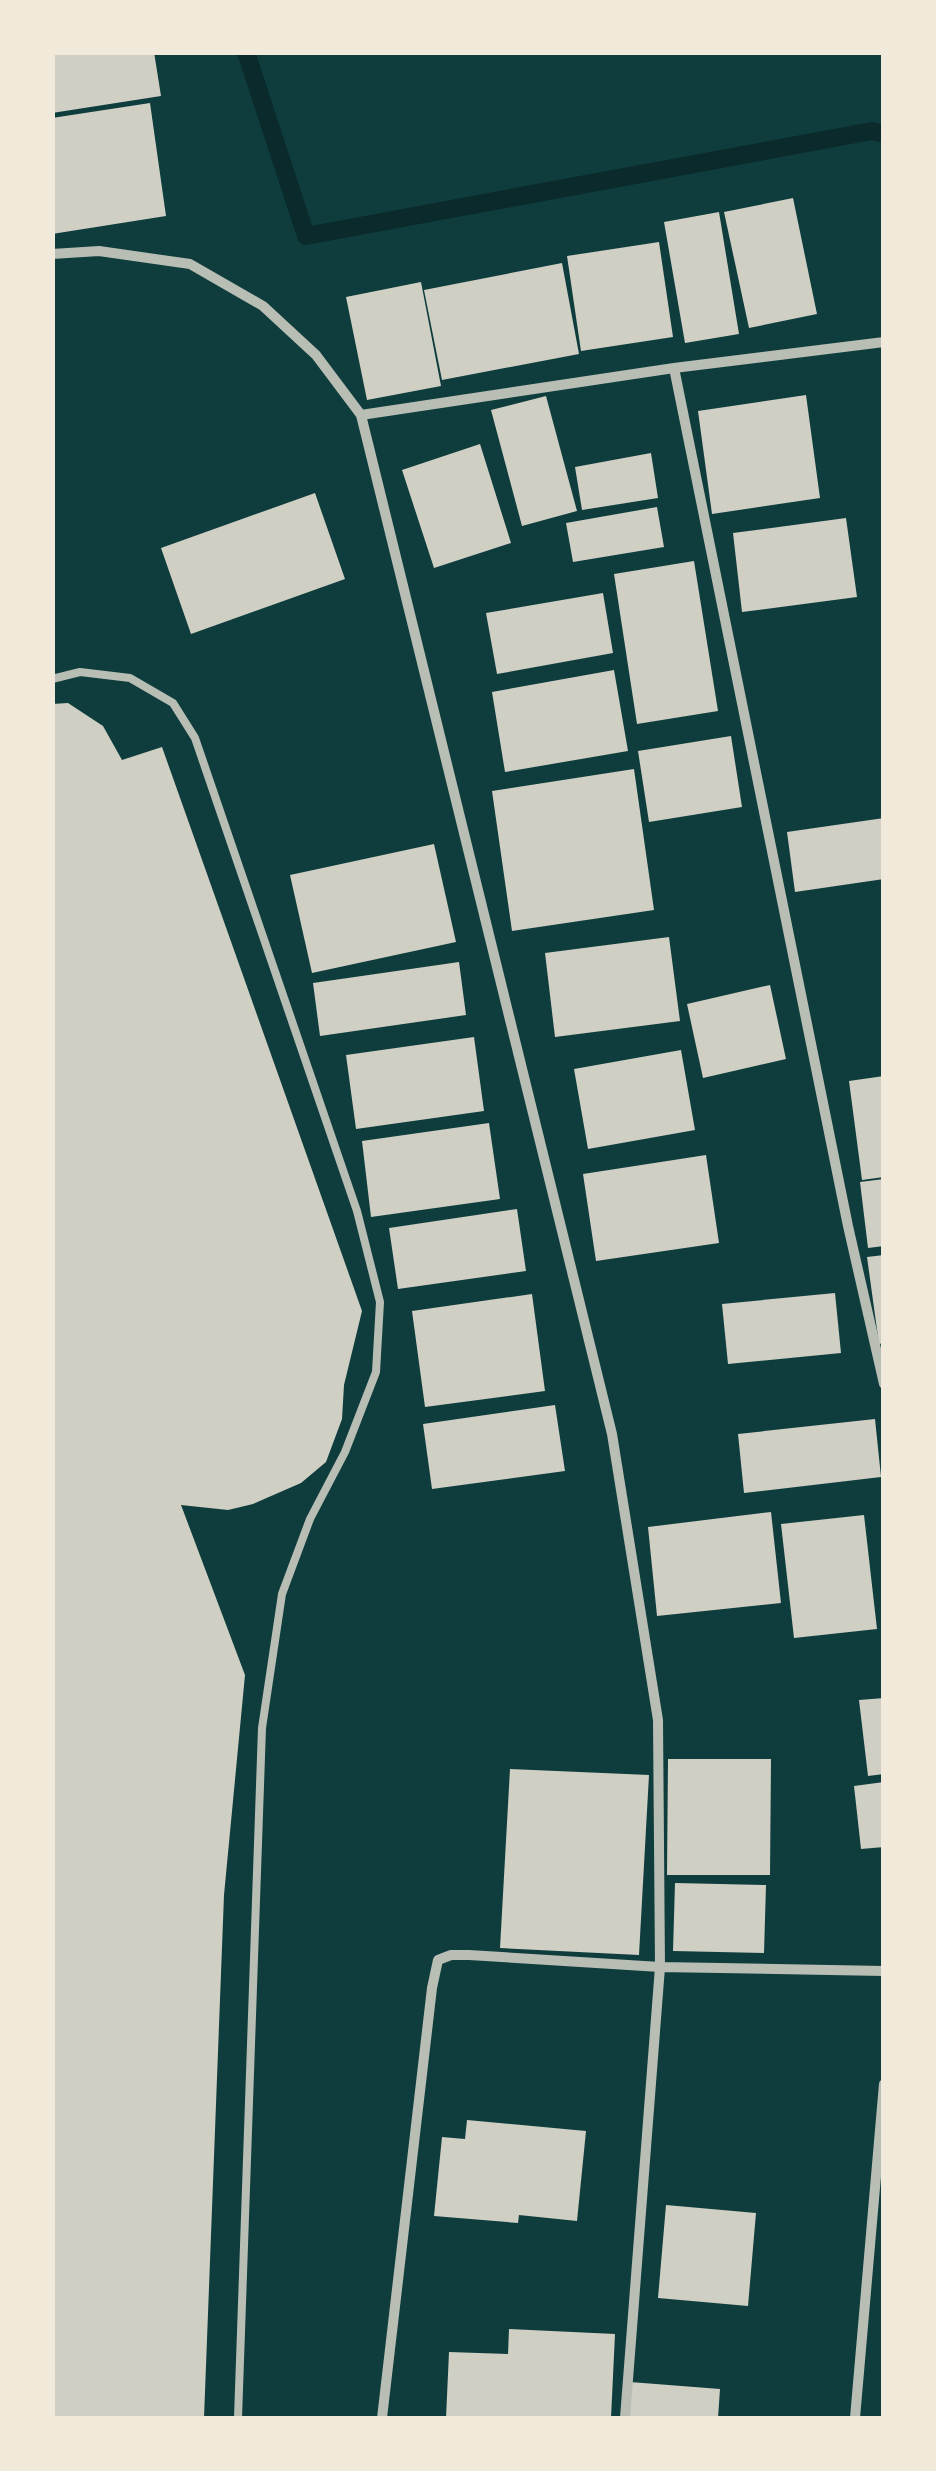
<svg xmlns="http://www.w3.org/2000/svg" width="936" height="2471" font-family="Poppins,sans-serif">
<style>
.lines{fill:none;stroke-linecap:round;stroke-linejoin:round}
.stream{stroke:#0a2a2b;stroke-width:18}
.building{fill:#cfcfc3}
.service{stroke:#b8beb3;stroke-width:8}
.minor{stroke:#b8beb3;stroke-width:10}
</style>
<rect width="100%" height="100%" fill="#0f3d3e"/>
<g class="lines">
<!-- stream -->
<path class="stream" d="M 246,52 L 306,236 L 872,131 L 884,134"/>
</g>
<!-- building -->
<path class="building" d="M 52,52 L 154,52 L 161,96 L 52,113 Z
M 150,103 L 166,216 L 52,234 L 52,118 Z
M 793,198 L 817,314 L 749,328 L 724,212 Z
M 719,212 L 739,334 L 685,343 L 664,222 Z
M 659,242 L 673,337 L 581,351 L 567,256 Z
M 562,263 L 579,354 L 442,380 L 424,290 Z
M 421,282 L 441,386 L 367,400 L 346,297 Z
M 806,395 L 820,498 L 712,514 L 698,411 Z
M 546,396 L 577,511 L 522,526 L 491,410 Z
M 480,444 L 511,543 L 434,568 L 402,470 Z
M 651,453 L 658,498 L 582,510 L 575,467 Z
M 315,493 L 345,579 L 191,634 L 161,548 Z
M 657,507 L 664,547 L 573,562 L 566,523 Z
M 846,518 L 857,597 L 742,612 L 733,533 Z
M 694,561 L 718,711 L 637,724 L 614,574 Z
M 603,593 L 613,653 L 497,674 L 486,613 Z
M 614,670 L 628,751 L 505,772 L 492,692 Z
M 68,703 L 103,726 L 122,760 L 162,747 L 362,1311 L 344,1385 L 342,1419 L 326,1462 L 301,1483 L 253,1504 L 228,1510 L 181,1505 L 245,1675 L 224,1895 L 204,2418 L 52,2418 L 52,704 Z
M 731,736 L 742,807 L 649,822 L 638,751 Z
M 634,769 L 654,910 L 512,931 L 492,791 Z
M 884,818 L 884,879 L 795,892 L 787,832 Z
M 434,844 L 456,942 L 312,973 L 290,875 Z
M 669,937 L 680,1021 L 555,1037 L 545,953 Z
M 459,962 L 466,1015 L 320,1036 L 313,983 Z
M 770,985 L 786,1059 L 703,1078 L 687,1004 Z
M 474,1037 L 484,1111 L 356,1129 L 346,1055 Z
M 681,1050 L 695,1130 L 588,1149 L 574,1069 Z
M 884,1076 L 884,1177 L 862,1180 L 849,1081 Z
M 489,1123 L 500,1199 L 371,1217 L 362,1141 Z
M 706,1155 L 719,1243 L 596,1261 L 583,1174 Z
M 884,1179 L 884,1246 L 868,1248 L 860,1182 Z
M 517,1209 L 526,1271 L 398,1289 L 389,1228 Z
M 884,1255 L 884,1343 L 879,1344 L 867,1257 Z
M 835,1293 L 841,1353 L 728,1364 L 722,1304 Z
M 532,1294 L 545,1391 L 425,1407 L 412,1311 Z
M 555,1405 L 565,1471 L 432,1489 L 423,1424 Z
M 875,1419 L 881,1477 L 744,1493 L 738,1434 Z
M 771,1512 L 781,1603 L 657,1616 L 648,1527 Z
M 864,1515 L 877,1629 L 794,1638 L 781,1524 Z
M 884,1698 L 884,1774 L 868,1776 L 859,1700 Z
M 668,1759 L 771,1759 L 770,1875 L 667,1875 Z
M 510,1769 L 649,1775 L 639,1955 L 500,1948 Z
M 884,1782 L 884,1847 L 861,1849 L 854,1786 Z
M 675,1883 L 766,1885 L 764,1953 L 673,1951 Z
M 467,2120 L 586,2131 L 577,2221 L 519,2215 L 518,2223 L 434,2216 L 442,2137 L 465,2139 Z
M 666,2205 L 756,2213 L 748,2306 L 658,2298 Z
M 509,2329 L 615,2334 L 611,2418 L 446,2418 L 449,2352 L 508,2354 Z
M 630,2382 L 720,2389 L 718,2418 L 626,2418 Z"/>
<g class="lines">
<!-- service -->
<path class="service" d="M 52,679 L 80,672 L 130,678 L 173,703 L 195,738 L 357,1211 L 380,1302 L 376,1372 L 345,1452 L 310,1519 L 282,1594 L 262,1728 L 238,2418"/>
<!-- minor -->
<path class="minor" d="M 52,254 L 99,251 L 190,264 L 263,306 L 316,355 L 361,415 L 612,1434 L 658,1720 L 660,1967 L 625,2418
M 674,368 L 848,1226 L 884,1384
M 361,415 L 674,368 L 884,342
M 382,2418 L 432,1988 L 438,1960 L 451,1955 L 469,1955 L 660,1967 L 884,1971
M 855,2418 L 884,2084"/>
</g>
<!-- border -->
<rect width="936" height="2471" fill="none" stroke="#f1e9da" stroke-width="110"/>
</svg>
